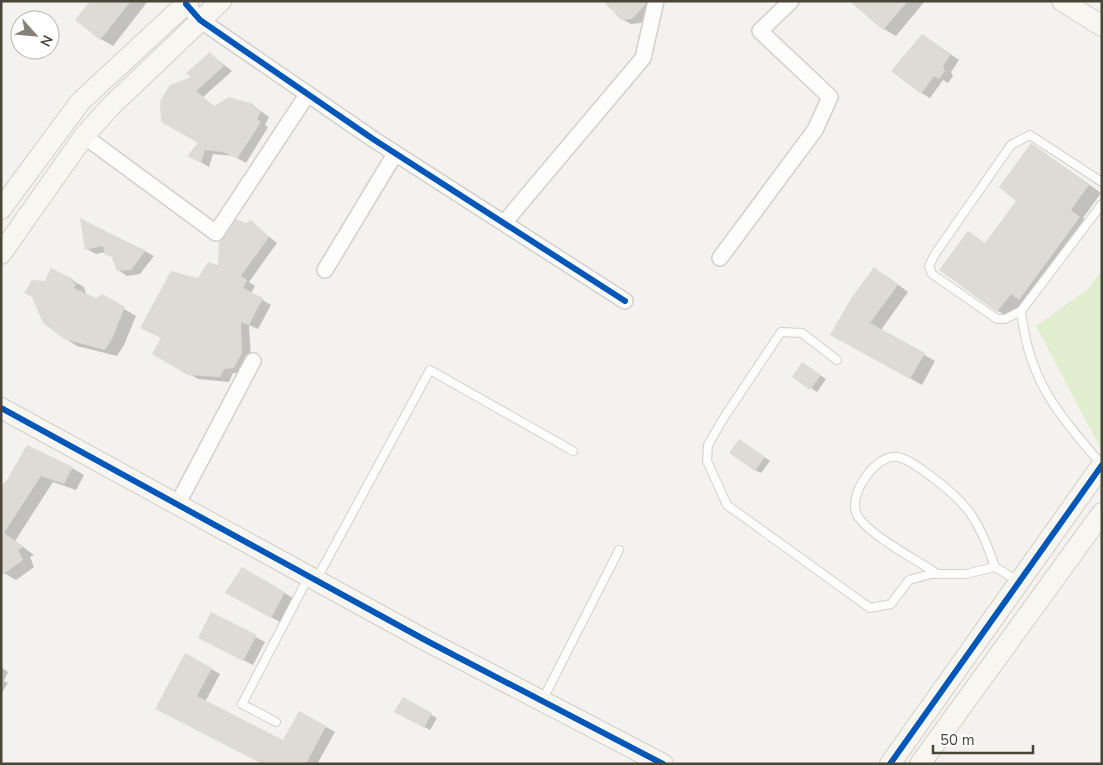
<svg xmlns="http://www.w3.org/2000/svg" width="1103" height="765" font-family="'Nunito Sans',sans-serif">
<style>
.green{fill:#e1eecf}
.shadow{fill:#0003}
.building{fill:#dedbd6}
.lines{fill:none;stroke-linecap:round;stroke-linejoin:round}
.lane-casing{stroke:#d2d0cb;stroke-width:10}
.street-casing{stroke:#d2d0cb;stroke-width:18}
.secondary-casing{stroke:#d3cfc5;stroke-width:22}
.lane{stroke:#fdfdfc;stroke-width:8}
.street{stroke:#fdfdfc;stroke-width:15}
.secondary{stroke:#f7f6f1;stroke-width:20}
.cycleway-casing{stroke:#fff;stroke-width:9}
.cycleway{stroke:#0057b8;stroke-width:6}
</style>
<rect width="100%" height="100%" fill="#f4f2ee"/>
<!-- green -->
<path class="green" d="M 1102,270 L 1102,451 L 1036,326 L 1088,289 Z"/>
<!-- shadow -->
<path class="shadow" d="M 92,1 L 148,1 L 113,46 L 101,39 Z
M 605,1 L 650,1 L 654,8 L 641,23 L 631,24 L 622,19 Z
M 851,1 L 925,1 L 896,36 L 884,29 Z
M 922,35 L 959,60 L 951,72 L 953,76 L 948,83 L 943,80 L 930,98 L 921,93 Z
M 210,54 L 232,71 L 203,97 L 215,107 L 254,106 L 269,117 L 265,125 L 268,127 L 246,163 L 233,156 L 213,154 L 209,167 L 189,155 L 200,142 L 193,78 Z
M 1032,144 L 1101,193 L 1083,218 L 1091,224 L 1031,306 L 1023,301 L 1010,318 L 998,311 L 968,232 L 986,244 L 1018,200 Z
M 82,220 L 145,251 L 154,256 L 140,274 L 127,276 L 118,270 L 113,258 L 106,252 L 96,254 L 87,249 Z
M 251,222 L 277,243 L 249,282 L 255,286 L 251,293 L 271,305 L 258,329 L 249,325 L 251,358 L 243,373 L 233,373 L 229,382 L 198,379 L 154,354 L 199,279 L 219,267 L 246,224 Z
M 885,275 L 908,292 L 881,330 L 935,361 L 922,385 L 832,335 Z
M 72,280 L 84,287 L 86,294 L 96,300 L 102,296 L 136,316 L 124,345 L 117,356 L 77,346 L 64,338 L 46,282 Z
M 808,367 L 826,379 L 817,392 L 794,377 Z
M 745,444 L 770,461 L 761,473 L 755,470 Z
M 72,468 L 84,475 L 76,490 L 53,482 L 15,541 L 34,555 L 30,557 L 34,567 L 16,580 L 4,573 L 1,488 L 8,480 Z
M 242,569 L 293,598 L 280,622 L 227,593 Z
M 212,614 L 265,642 L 253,665 L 209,642 Z
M 1,667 L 8,672 L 4,681 L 8,683 L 1,694 Z
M 211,669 L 220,674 L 205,702 L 283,742 L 300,712 L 335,732 L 317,764 L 263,764 L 165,713 Z
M 403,699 L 437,718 L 430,730 L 396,712 Z"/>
<!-- building -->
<path class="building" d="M 90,1 L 131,1 L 100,40 L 75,20 Z
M 603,1 L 646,1 L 645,5 L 632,19 L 621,20 Z
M 849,1 L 908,1 L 883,30 Z
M 922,34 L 951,54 L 943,66 L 945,71 L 939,79 L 934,76 L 921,94 L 891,71 Z
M 210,52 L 224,66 L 196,91 L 214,106 L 229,97 L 254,104 L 254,107 L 261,111 L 257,119 L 261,122 L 237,159 L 223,152 L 205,150 L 201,163 L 187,156 L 198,143 L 161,122 L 160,101 L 170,85 L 191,77 L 186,73 Z
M 1031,143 L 1089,185 L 1071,210 L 1080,217 L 1019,300 L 1011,294 L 997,312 L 939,270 L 968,231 L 985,243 L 1016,201 L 999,187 Z
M 80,218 L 134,246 L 146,250 L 131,270 L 117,271 L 111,256 L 105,255 L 103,246 L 85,250 Z
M 236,219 L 246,223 L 251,220 L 269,237 L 241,276 L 247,280 L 243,288 L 263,298 L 249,325 L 241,322 L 242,353 L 234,368 L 224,369 L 220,377 L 188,375 L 152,354 L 161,338 L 140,328 L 171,271 L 198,278 L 208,262 L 218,265 L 219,243 Z
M 874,267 L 898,285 L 870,323 L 925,353 L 910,379 L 830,335 L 850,300 Z
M 51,268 L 73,279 L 72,281 L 76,284 L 74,288 L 96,298 L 102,294 L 125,307 L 112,339 L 105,350 L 64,339 L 43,323 L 32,297 L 24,293 L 32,280 L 45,281 Z
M 802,362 L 821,375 L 810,390 L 792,377 Z
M 739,439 L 765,457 L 755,471 L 729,453 Z
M 27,445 L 73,467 L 64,484 L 41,476 L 4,533 L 24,547 L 18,550 L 23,560 L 1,576 L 1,486 L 7,480 Z
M 242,567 L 285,592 L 271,618 L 225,593 Z
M 211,612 L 257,635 L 243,661 L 198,638 Z
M 185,653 L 212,668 L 197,696 L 283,740 L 299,711 L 326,726 L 306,764 L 263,764 L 155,709 Z
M 403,697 L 432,713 L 424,728 L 394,712 Z"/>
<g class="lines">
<defs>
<path id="lane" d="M 1021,311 L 1005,319 L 997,319 L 932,274 L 929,266 L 935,254 L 1011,145 L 1030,135 L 1102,182
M 837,360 L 802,333 L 781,332 L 723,419 L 708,445 L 707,461 L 727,505 L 870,608 L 891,604 L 909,580 L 931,574 L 966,574 L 995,567 L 1018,581
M 1101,464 C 1057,412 1029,381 1021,311 L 1102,204
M 936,573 C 915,559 873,537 859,518 C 844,499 875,453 898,457 C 909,459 919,468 928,474 C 968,503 979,520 995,567
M 316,580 L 430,370 L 573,451
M 543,699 L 619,550
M 276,722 L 242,704 L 309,576"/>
<path id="street" d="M 186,4 L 200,20 L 373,139 L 625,301
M 84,136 L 216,233 L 307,95
M 504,223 L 643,58 L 656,1
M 720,258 L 815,130 L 830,97 L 760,31 L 791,1
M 325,270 L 395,154
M 177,505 L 253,361"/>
<path id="secondary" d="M 1062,1 L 1102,26
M 1,209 L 80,102 L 189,1
M 1,254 L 84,136 L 111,106 L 221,1
M 1,408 L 427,641 L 663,764
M 890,764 L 1102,465
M 920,764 L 1102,513"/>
</defs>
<!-- lane casing -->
<use href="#lane" class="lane-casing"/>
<!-- street casing -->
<use href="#street" class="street-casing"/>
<!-- secondary casing -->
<use href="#secondary" class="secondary-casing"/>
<!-- lane -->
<use href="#lane" class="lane"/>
<!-- street -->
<use href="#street" class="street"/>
<!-- secondary -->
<use href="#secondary" class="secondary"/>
<defs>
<path id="cycleway" d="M 186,4 L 200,20 L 373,139 L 625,301
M 1,408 L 427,641 L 663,764
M 890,764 L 1102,465"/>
</defs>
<!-- cycleway casing -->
<use href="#cycleway" class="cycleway-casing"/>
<!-- cycleway -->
<use href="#cycleway" class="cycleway"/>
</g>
<!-- border -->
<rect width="1103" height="765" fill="none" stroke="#4b4439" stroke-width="5"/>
<!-- north arrow -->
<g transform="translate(35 35) rotate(117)"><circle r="24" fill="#ffffff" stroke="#b7b4b0"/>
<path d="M0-4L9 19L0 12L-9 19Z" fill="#868178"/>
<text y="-8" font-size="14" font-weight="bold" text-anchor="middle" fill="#4b4439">N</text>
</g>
<!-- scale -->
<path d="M933 745v8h100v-8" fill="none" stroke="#4b4439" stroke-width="2.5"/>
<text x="940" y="745" font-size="15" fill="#4b4439" stroke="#ffffff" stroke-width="4" paint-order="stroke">50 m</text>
</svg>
